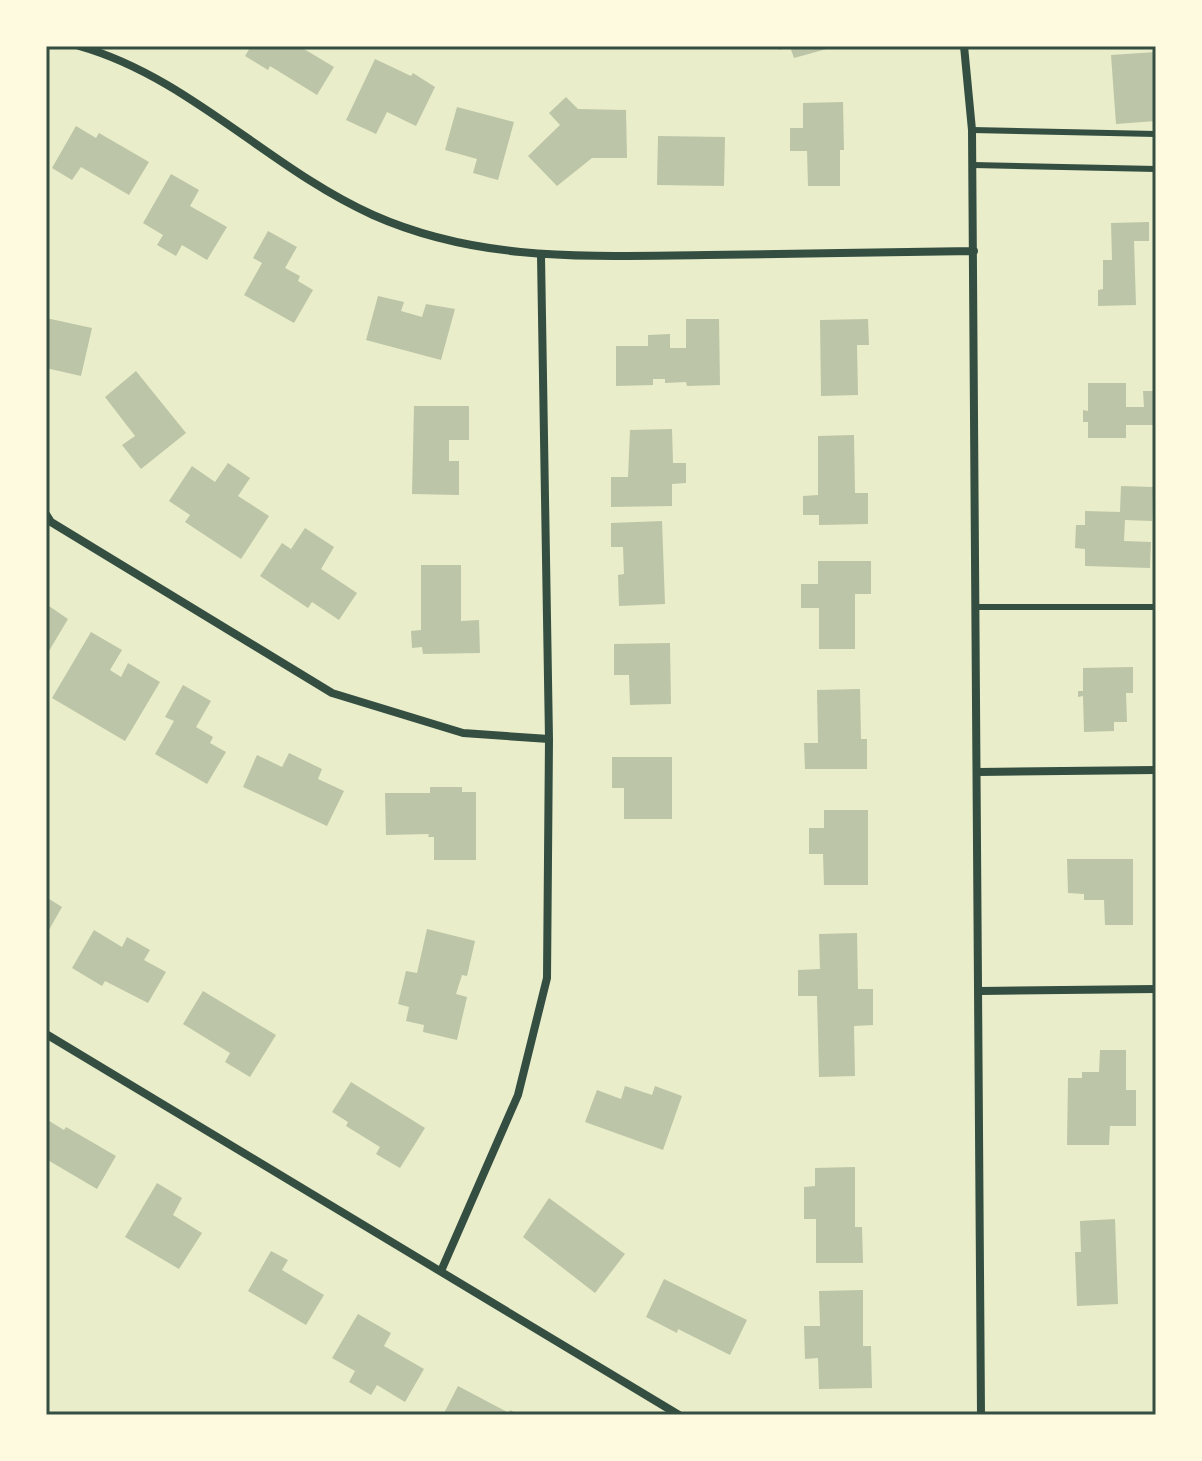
<svg xmlns="http://www.w3.org/2000/svg" width="1202" height="1461" font-family="'Asap Condensed',sans-serif">
<style>
.building{fill:#bcc5a7}
.lines{fill:none;stroke-linecap:round;stroke-linejoin:round}
.service{stroke:#344e41;stroke-width:6}
.minor{stroke:#344e41;stroke-width:8}
.neatline{fill:none;stroke:#344e41;stroke-width:3}
</style>
<rect width="100%" height="100%" fill="#e9edc9"/>
<!-- building -->
<path class="building" d="M 251,46 L 299,46 L 334,67 L 317,95 L 270,66 L 268,70 L 245,56 Z
M 778,46 L 834,46 L 834,47 L 794,58 L 790,47 L 779,50 Z
M 1156,52 L 1156,121 L 1116,124 L 1111,55 Z
M 375,59 L 411,76 L 413,73 L 435,87 L 416,126 L 387,112 L 376,134 L 346,120 Z
M 566,97 L 578,109 L 626,110 L 627,158 L 592,158 L 557,186 L 528,156 L 560,125 L 549,113 Z
M 843,102 L 844,150 L 840,150 L 840,186 L 808,186 L 807,151 L 790,151 L 790,128 L 803,128 L 803,103 Z
M 457,107 L 514,122 L 498,180 L 473,173 L 477,159 L 445,150 Z
M 76,126 L 96,138 L 99,133 L 149,162 L 129,195 L 81,167 L 72,180 L 52,168 Z
M 658,136 L 725,137 L 724,186 L 657,185 Z
M 171,174 L 199,190 L 190,206 L 227,227 L 207,260 L 182,245 L 176,256 L 157,245 L 163,235 L 143,223 Z
M 1149,222 L 1149,241 L 1134,241 L 1136,305 L 1098,306 L 1098,290 L 1103,289 L 1103,260 L 1112,260 L 1111,223 Z
M 268,231 L 297,247 L 285,268 L 300,276 L 298,281 L 313,290 L 294,323 L 244,295 L 262,263 L 253,258 Z
M 378,296 L 404,302 L 401,311 L 422,317 L 426,304 L 455,309 L 441,360 L 366,340 Z
M 46,318 L 92,328 L 81,376 L 46,368 Z
M 686,319 L 719,319 L 720,385 L 687,386 L 686,382 L 665,383 L 665,379 L 653,379 L 653,385 L 616,386 L 616,346 L 648,346 L 648,335 L 670,334 L 670,348 L 686,348 Z
M 868,319 L 869,345 L 857,345 L 858,395 L 821,396 L 820,320 Z
M 136,371 L 186,433 L 141,469 L 122,445 L 135,436 L 105,397 Z
M 1088,383 L 1126,383 L 1126,407 L 1144,407 L 1143,391 L 1156,391 L 1156,425 L 1126,425 L 1126,438 L 1088,438 L 1088,422 L 1083,422 L 1083,410 L 1088,411 Z
M 414,406 L 469,406 L 469,440 L 449,440 L 449,461 L 459,461 L 459,495 L 412,494 Z
M 672,429 L 673,463 L 686,463 L 686,483 L 672,484 L 672,506 L 611,507 L 611,477 L 628,477 L 630,430 Z
M 854,435 L 855,493 L 868,493 L 868,524 L 819,525 L 819,515 L 803,515 L 803,496 L 818,495 L 818,436 Z
M 228,463 L 250,478 L 238,496 L 269,516 L 241,559 L 185,522 L 190,515 L 169,501 L 192,466 L 215,482 Z
M 1121,486 L 1153,487 L 1152,521 L 1125,520 L 1124,541 L 1151,542 L 1150,568 L 1085,566 L 1085,549 L 1075,548 L 1076,525 L 1085,525 L 1085,511 L 1120,512 Z
M 662,521 L 665,604 L 619,606 L 618,575 L 624,574 L 623,547 L 611,547 L 611,523 Z
M 305,528 L 334,547 L 321,569 L 357,593 L 339,620 L 312,602 L 308,608 L 260,576 L 282,543 L 291,549 Z
M 818,561 L 871,561 L 871,594 L 855,594 L 855,649 L 819,649 L 819,608 L 801,608 L 801,584 L 818,584 Z
M 421,565 L 461,565 L 461,621 L 479,620 L 480,653 L 423,654 L 422,647 L 412,648 L 411,631 L 421,630 Z
M 46,604 L 68,619 L 46,656 Z
M 91,632 L 122,650 L 110,670 L 121,677 L 128,663 L 160,682 L 125,741 L 52,698 Z
M 670,643 L 671,704 L 630,705 L 629,675 L 614,675 L 614,644 Z
M 1133,667 L 1133,693 L 1126,693 L 1127,722 L 1114,722 L 1114,731 L 1084,732 L 1083,696 L 1078,697 L 1078,691 L 1083,691 L 1083,668 Z
M 183,685 L 211,701 L 196,727 L 213,737 L 210,743 L 226,752 L 207,784 L 155,754 L 174,721 L 165,717 Z
M 860,689 L 861,739 L 867,739 L 867,769 L 805,769 L 804,743 L 818,743 L 817,690 Z
M 289,753 L 322,769 L 318,779 L 344,791 L 327,826 L 243,787 L 257,755 L 282,767 Z
M 612,757 L 672,757 L 672,819 L 624,819 L 624,788 L 612,788 Z
M 430,787 L 462,787 L 462,792 L 476,792 L 476,860 L 434,860 L 434,837 L 428,837 L 429,834 L 386,835 L 385,793 L 430,793 Z
M 824,810 L 868,810 L 868,885 L 824,885 L 823,854 L 809,854 L 809,828 L 824,828 Z
M 1067,859 L 1133,859 L 1133,925 L 1105,925 L 1104,900 L 1084,900 L 1084,894 L 1068,893 Z
M 46,897 L 62,907 L 46,935 Z
M 427,929 L 475,941 L 467,976 L 462,975 L 456,994 L 467,997 L 457,1040 L 423,1032 L 424,1025 L 406,1021 L 409,1007 L 398,1004 L 406,971 L 417,973 Z
M 94,930 L 122,947 L 127,937 L 150,950 L 144,960 L 166,972 L 148,1003 L 105,981 L 102,986 L 72,968 Z
M 857,933 L 858,989 L 873,989 L 873,1025 L 854,1026 L 855,1076 L 819,1077 L 817,996 L 798,996 L 798,970 L 820,969 L 819,934 Z
M 203,991 L 276,1035 L 250,1077 L 225,1062 L 230,1053 L 183,1024 Z
M 1100,1050 L 1126,1050 L 1126,1090 L 1136,1090 L 1136,1126 L 1110,1126 L 1109,1145 L 1067,1145 L 1068,1078 L 1082,1078 L 1082,1072 L 1099,1072 Z
M 351,1082 L 425,1128 L 400,1168 L 376,1154 L 380,1147 L 346,1126 L 348,1122 L 332,1112 Z
M 625,1086 L 652,1095 L 655,1086 L 682,1096 L 663,1150 L 585,1122 L 597,1090 L 621,1099 Z
M 46,1119 L 64,1130 L 66,1127 L 116,1156 L 97,1189 L 46,1159 Z
M 855,1167 L 855,1227 L 862,1227 L 863,1263 L 816,1263 L 816,1219 L 804,1219 L 804,1187 L 815,1186 L 815,1168 Z
M 157,1183 L 182,1198 L 173,1215 L 202,1233 L 179,1269 L 125,1237 Z
M 549,1198 L 625,1254 L 595,1293 L 523,1237 Z
M 1115,1219 L 1118,1304 L 1077,1306 L 1075,1252 L 1081,1252 L 1080,1221 Z
M 271,1251 L 288,1260 L 282,1270 L 324,1295 L 306,1325 L 248,1291 Z
M 664,1279 L 747,1320 L 730,1355 L 678,1329 L 677,1333 L 646,1317 Z
M 863,1290 L 863,1346 L 871,1346 L 872,1388 L 819,1389 L 818,1358 L 805,1359 L 804,1326 L 820,1326 L 819,1291 Z
M 358,1314 L 391,1333 L 384,1346 L 424,1369 L 405,1402 L 377,1385 L 371,1395 L 349,1382 L 355,1371 L 332,1358 Z
M 458,1386 L 509,1413 L 510,1410 L 520,1415 L 443,1415 Z"/>
<g class="lines">
<!-- service -->
<path class="service" d="M 972,130 L 1156,134
M 973,165 L 1156,169
M 976,607 L 1156,607"/>
<!-- minor -->
<path class="minor" d="M 79,46 C 189,77 270,169 373,215 C 481,263 591,256 707,255 C 796,254 885,252 974,251
M 964,46 L 972,130 L 981,1415
M 46,514 L 51,522 L 332,693 L 463,733 L 549,739
M 978,772 L 1156,770
M 980,991 L 1156,989
M 46,1034 L 679,1415
M 441,1271 L 518,1095 L 547,978 L 549,739 L 541,256"/>
</g>
<!-- border -->
<rect width="1202" height="1461" fill="none" stroke="#fefae0" stroke-width="96"/>
<rect x="48" y="48" width="1106" height="1365" class="neatline"/>
</svg>
